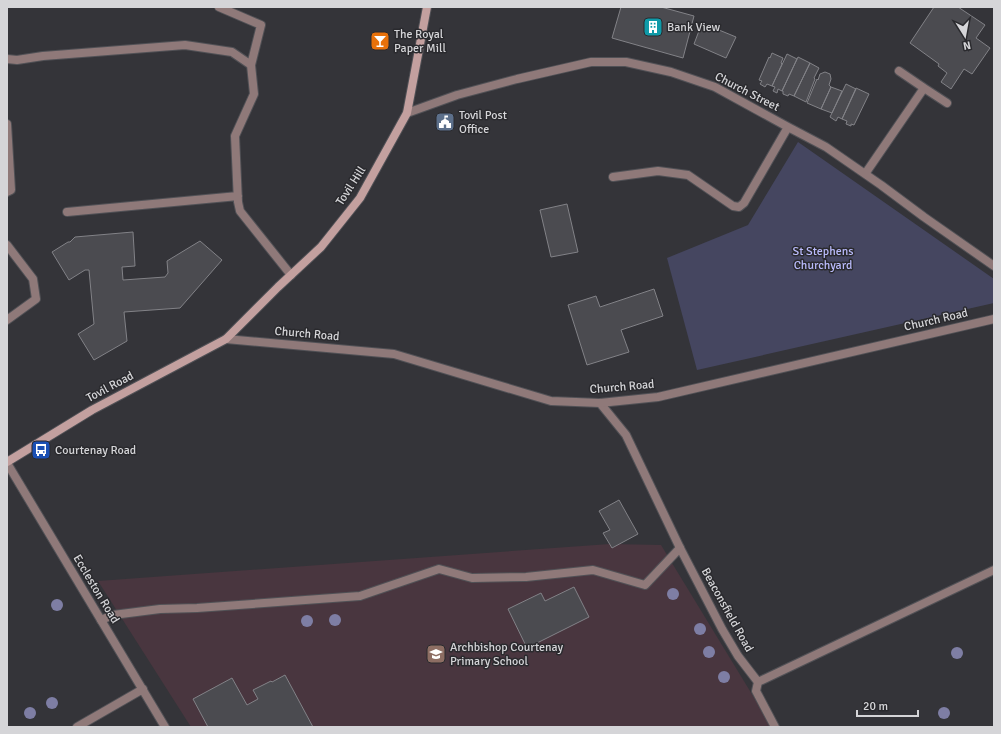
<svg xmlns="http://www.w3.org/2000/svg" width="1001" height="734" font-family="Signika,sans-serif">
<style>
.education{fill:#49363f}
.green{fill:#454660}
.building{fill:#4b4b50;stroke:#828287}
.lines{fill:none;stroke-linecap:round;stroke-linejoin:round}
.service-casing{stroke:#515156;stroke-width:10}
.minor-casing{stroke:#515156;stroke-width:10}
.tertiary-casing{stroke:#515156;stroke-width:10}
.secondary-casing{stroke:#515156;stroke-width:10}
.service{stroke:#8f7979;stroke-width:8}
.minor{stroke:#8f7979;stroke-width:8}
.tertiary{stroke:#8f7979;stroke-width:8}
.secondary{stroke:#c3a09f;stroke-width:8}
.tree{fill:#7e7ea4}
.labels{text-anchor:middle;dominant-baseline:central;stroke-width:3;stroke-linejoin:round;paint-order:stroke}
.poi-label{font-size:12px;fill:#d5d5d8;stroke:#2a2a2e;text-anchor:start}
.street-label{font-size:12px;fill:#d5d5d8;stroke:#2a2a2e}
.park-label{font-size:12px;fill:#babbfc;stroke:#2a2a2e}
</style>
<rect width="100%" height="100%" fill="#343439"/>
<!-- education -->
<path class="education" d="M 610,544 L 661,545 L 772,727 L 191,727 L 98,581 Z"/>
<!-- green -->
<path class="green" d="M 798,142 L 994,279 L 994,303 L 697,370 L 667,258 L 748,225 Z"/>
<!-- building -->
<path class="building" d="M 621,7 L 661,7 L 694,16 L 683,58 L 612,38 Z
M 934,7 L 958,7 L 985,25 L 976,38 L 990,48 L 972,74 L 964,69 L 951,89 L 941,82 L 947,73 L 938,66 L 939,64 L 910,43 Z
M 702,23 L 736,37 L 726,58 L 694,44 Z
M 772,53 L 783,58 L 781,63 L 782,64 L 772,86 L 767,84 L 765,87 L 760,84 L 762,81 L 759,80 L 769,57 L 770,58 Z
M 787,54 L 797,59 L 782,91 L 778,89 L 777,93 L 773,91 L 775,87 L 772,86 Z
M 798,57 L 810,63 L 794,96 L 789,94 L 788,96 L 783,94 L 783,91 L 782,91 Z
M 810,63 L 819,68 L 814,78 L 815,79 L 806,102 L 794,96 Z
M 825,72 L 830,74 L 831,79 L 829,85 L 831,87 L 821,109 L 807,103 L 817,79 L 818,80 L 820,74 Z
M 846,84 L 856,89 L 842,119 L 838,117 L 836,121 L 830,117 Z
M 831,87 L 842,91 L 832,113 L 821,109 Z
M 856,88 L 869,94 L 854,125 L 851,124 L 851,126 L 846,124 L 847,121 L 842,119 Z
M 567,204 L 578,252 L 551,257 L 540,210 Z
M 133,232 L 135,266 L 122,267 L 123,280 L 165,277 L 168,273 L 167,261 L 200,241 L 222,260 L 180,308 L 124,312 L 127,341 L 94,360 L 78,334 L 94,324 L 89,270 L 85,270 L 69,280 L 52,252 L 68,242 L 70,242 L 75,237 Z
M 654,289 L 663,316 L 621,330 L 629,352 L 587,365 L 568,305 L 596,296 L 600,307 Z
M 619,500 L 638,534 L 612,548 L 603,533 L 610,530 L 599,511 Z
M 574,587 L 589,617 L 527,648 L 508,609 L 541,593 L 545,601 Z
M 285,675 L 313,727 L 208,727 L 193,699 L 232,678 L 247,705 L 258,699 L 253,690 L 271,681 L 272,682 Z"/>
<g class="lines">
<defs>
<path id="service" d="M 219,7 L 261,25 L 251,65
M 7,59 L 17,60 L 43,56 L 185,45 L 232,52 L 251,65 L 254,94 L 235,136 L 238,202 L 240,211 L 291,275
M 7,124 L 11,190 L 7,192
M 67,212 L 238,196
M 7,245 L 33,279 L 36,299 L 7,320
M 101,620 L 113,615 L 160,609 L 197,608 L 360,596 L 439,569 L 472,578 L 526,577 L 593,570 L 645,585 L 680,548"/>
<path id="minor" d="M 924,88 L 947,103
M 407,113 L 457,95 L 517,79 L 591,62 L 626,62 L 671,72 L 715,87 L 788,127 L 826,147 L 881,185 L 924,217 L 994,266
M 865,174 L 924,88 L 899,71
M 613,177 L 658,171 L 688,175 L 733,206 L 739,207 L 744,203 L 788,127
M 600,403 L 626,435 L 680,548 L 722,629 L 738,656 L 758,682 L 994,570
M 7,463 L 165,727
M 758,682 L 756,691 L 775,727
M 77,727 L 143,689"/>
<path id="tertiary" d="M 226,339 L 394,354 L 551,401 L 600,403 L 658,397 L 994,319"/>
<path id="secondary" d="M 7,462 L 92,410 L 226,339 L 278,287 L 321,247 L 360,198 L 407,113 L 427,7"/>
</defs>
<!-- service casing -->
<use href="#service" class="service-casing"/>
<!-- minor casing -->
<use href="#minor" class="minor-casing"/>
<!-- tertiary casing -->
<use href="#tertiary" class="tertiary-casing"/>
<!-- secondary casing -->
<use href="#secondary" class="secondary-casing"/>
<!-- service -->
<use href="#service" class="service"/>
<!-- minor -->
<use href="#minor" class="minor"/>
<!-- tertiary -->
<use href="#tertiary" class="tertiary"/>
<!-- secondary -->
<use href="#secondary" class="secondary"/>
</g>
<!-- trees -->
<g class="tree">
<circle cx="673" cy="594" r="6"/>
<circle cx="57" cy="605" r="6"/>
<circle cx="335" cy="620" r="6"/>
<circle cx="307" cy="621" r="6"/>
<circle cx="700" cy="629" r="6"/>
<circle cx="709" cy="652" r="6"/>
<circle cx="957" cy="653" r="6"/>
<circle cx="724" cy="677" r="6"/>
<circle cx="52" cy="703" r="6"/>
<circle cx="30" cy="713" r="6"/>
<circle cx="944" cy="713" r="6"/>
</g>
<!-- icons -->
<defs>
<symbol id="building-square" viewBox="-11 -11 22 22"><rect x="-9" y="-9" width="18" height="18" rx="4" fill="#0f9aa8" stroke="#2a2a2e"/><path d="M-4-6H4V6H1V3H-1V6H-4ZM-2.5-4.3h1.7v1.8h-1.7ZM.8-4.3h1.7v1.8H.8ZM-2.5-1h1.7V.8h-1.7ZM.8-1h1.7V.8H.8Z" fill="#fff"/></symbol>
<symbol id="bar-square" viewBox="-11 -11 22 22"><rect x="-9" y="-9" width="18" height="18" rx="4" fill="#e8710a" stroke="#2a2a2e"/><path d="M-6-5H6L.8 .8V4.5H3.5V6h-7V4.5H-.8V.8Z" fill="#fff"/></symbol>
<symbol id="civic-square" viewBox="-11 -11 22 22"><rect x="-9" y="-9" width="18" height="18" rx="4" fill="#5c6f8a" stroke="#2a2a2e"/><path d="M-.6-6.5H3V-4.5H.6V-3L4-1V1h2V6H-6V1h2V-1L-.6-3ZM-1.2 2.5V6h2.4V2.5Z" fill="#fff"/></symbol>
<symbol id="bus-square" viewBox="-11 -11 22 22"><rect x="-9" y="-9" width="18" height="18" rx="4" fill="#1a4fb4" stroke="#2a2a2e"/><path d="M-5-6H5V4H4V6H2V4H-2V6H-4V4H-5ZM-3.5-4V0h7V-4ZM-3.5 1.2v1.5H-2V1.2ZM2 1.2v1.5H3.5V1.2Z" fill="#fff"/></symbol>
<symbol id="school-square" viewBox="-11 -11 22 22"><rect x="-9" y="-9" width="18" height="18" rx="4" fill="#8d6e63" stroke="#2a2a2e"/><path d="M0-5L7-2L0 1L-7-2ZM-4 1L0 2.5L4 1V4Q0 6-4 4Z" fill="#fff"/></symbol>
</defs>
<g fill-rule="evenodd">
<use href="#building-square" x="642" y="16" width="22" height="22"/>
<use href="#bar-square" x="369" y="30" width="22" height="22"/>
<use href="#civic-square" x="434" y="111" width="22" height="22"/>
<use href="#bus-square" x="30" y="439" width="22" height="22"/>
<use href="#school-square" x="425" y="643" width="22" height="22"/>
</g>
<g class="labels">
<!-- poi labels -->
<g class="poi-label">
<text x="667" y="27">Bank View</text>
<text x="394" y="34">The Royal<tspan x="394" dy="14">Paper Mill</tspan></text>
<text x="459" y="115">Tovil Post<tspan x="459" dy="14">Office</tspan></text>
<text x="55" y="450">Courtenay Road</text>
<text x="450" y="647">Archbishop Courtenay<tspan x="450" dy="14">Primary School</tspan></text>
</g>
<!-- street labels -->
<g class="street-label">
<text transform="translate(747 92) rotate(27)">Church Street</text>
<text transform="translate(351 186) rotate(-57)">Tovil Hill</text>
<text transform="translate(936 320) rotate(-13)">Church Road</text>
<text transform="translate(307 334) rotate(5)">Church Road</text>
<text transform="translate(110 387) rotate(-28)">Tovil Road</text>
<text transform="translate(622 387) rotate(-5)">Church Road</text>
<text transform="translate(96 589) rotate(59)">Eccleston Road</text>
<text transform="translate(727 610) rotate(61)">Beaconsfield Road</text>
</g>
<!-- park labels -->
<g class="park-label">
<text x="823" y="251">St Stephens<tspan x="823" dy="14">Churchyard</tspan></text>
</g>
</g>
<!-- border -->
<rect width="1001" height="734" fill="none" stroke="#d5d5d8" stroke-width="16"/>
<!-- north arrow -->
<g transform="translate(965 36) rotate(169)" stroke="#2a2a2e" stroke-width="3" paint-order="stroke">
<path d="M0-3L7 15L0 10L-7 15Z" fill="#d5d5d8"/>
<text y="-6" font-size="11" font-weight="bold" text-anchor="middle" fill="#d5d5d8">N</text>
</g>
<!-- scale -->
<path d="M857 710v6h61v-6" fill="none" stroke="#d5d5d8" stroke-width="2"/>
<text x="863" y="710" font-size="12" fill="#d5d5d8" stroke="#2a2a2e" stroke-width="3" paint-order="stroke">20 m</text>
</svg>
